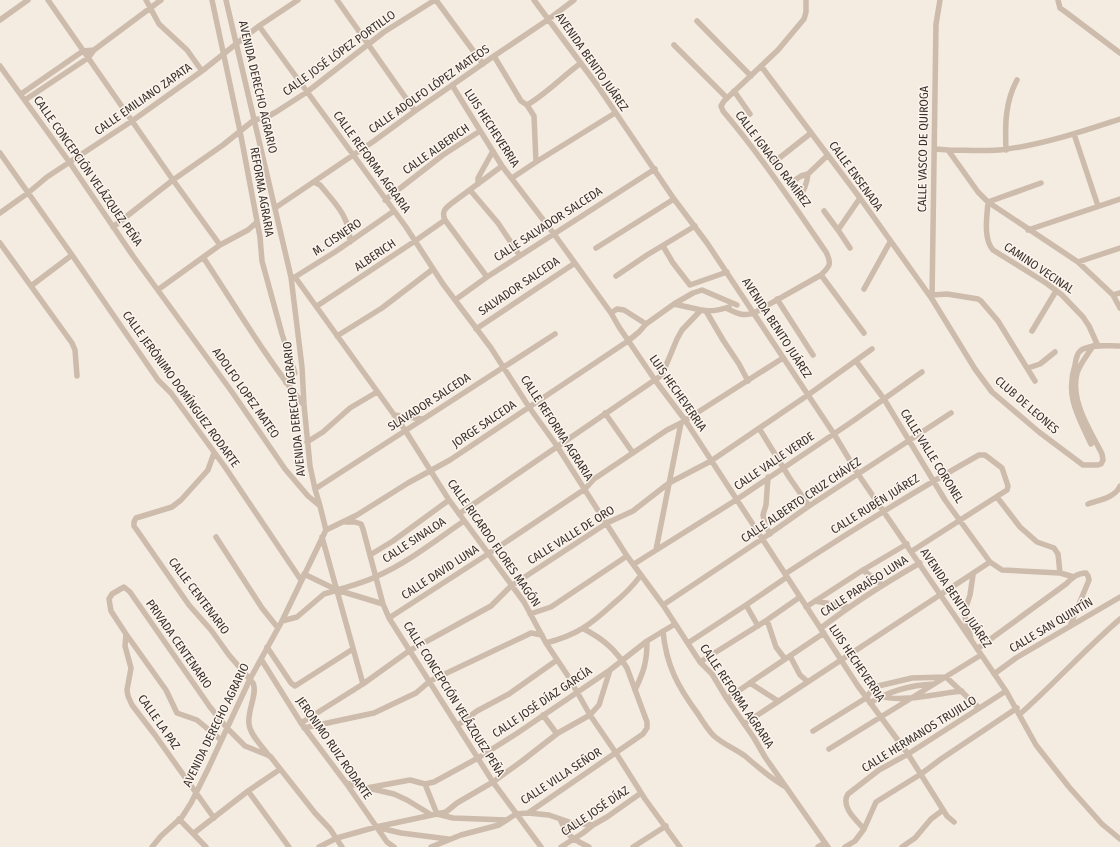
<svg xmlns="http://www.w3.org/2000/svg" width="1120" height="847" font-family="'Fira Sans Condensed',sans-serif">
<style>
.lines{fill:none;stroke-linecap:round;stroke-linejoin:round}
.minor{stroke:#cdbbac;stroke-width:5.5}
.labels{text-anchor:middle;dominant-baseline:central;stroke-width:3;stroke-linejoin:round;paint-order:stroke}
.street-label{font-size:12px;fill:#3b302b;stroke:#fbf5ee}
</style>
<rect width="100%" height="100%" fill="#f4ebe1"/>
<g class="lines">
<!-- minor -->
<path class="minor" d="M 48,0 L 173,180 L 220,245
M 146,0 L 159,24 L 187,50 L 202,71
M 212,0 L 240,131 L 260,237 L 262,261 L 282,334 L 295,373 L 286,383
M 337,0 L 415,111
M 436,0 L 483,64
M 534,0 L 597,85 L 674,199 L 707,243 L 834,434 L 858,474 L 1006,691 L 1036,745 L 1069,787 L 1102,824 L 1120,839
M 1058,0 L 1060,8 L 1067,13 L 1120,53
M 0,20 L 28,0
M 697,21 L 751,76
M 259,26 L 406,227 L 443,284 L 491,348 L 529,407 L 557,446 L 627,556 L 663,605 L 700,662 L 712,674 L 727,699 L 754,738 L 765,757 L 828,847
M 674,45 L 727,98
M 494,56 L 521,101 L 527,105 L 534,116 L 536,162
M 0,66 L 70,163 L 133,256 L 232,392 L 285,469 L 308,496 L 320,506
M 761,66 L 860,198 L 932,299 L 975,369 L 992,392 L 1039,432 L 1083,465 L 1098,465 L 1101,464 L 1103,460 L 1102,454 C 1090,430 1070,401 1077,373 C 1080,364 1088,354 1093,346
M 452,85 L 502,166 L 554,234 L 611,313 L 619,327 L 655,380 L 685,420 L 858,686 L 908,754 L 947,816 L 954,822
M 734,91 L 750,114
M 21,94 L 83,51 L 94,50
M 25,100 L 88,58 L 94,50 L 161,0
M 527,105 C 546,94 563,76 581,63
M 1074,134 L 1098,206
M 935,149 L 948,150 L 978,192 L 988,202 L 1078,262 L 1113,295 L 1120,308
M 948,150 C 967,150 988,152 1007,149 C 1045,144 1083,131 1120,119
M 1006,150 C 1005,125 1005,102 1017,80
M 0,153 L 72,255 L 158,380 L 171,393 L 225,467 L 301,580
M 773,163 L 811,133
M 512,178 L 536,162 L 615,113
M 314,182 L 320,185 C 335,203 350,217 350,242
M 1041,183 L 988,202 C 987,216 983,239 993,250 L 1046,283 L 1062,295 L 1083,317 L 1089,326 L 1098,346
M 478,184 L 478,178 L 493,151
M 789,184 L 801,176 L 808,174 L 828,155
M 470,190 L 498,223 L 520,256
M 799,197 C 805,190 807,183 808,174
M 385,200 L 443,155 L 480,131
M 275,208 L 374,141 L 415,111 L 494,56 L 549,19 L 574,0
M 824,211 L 838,230 L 850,248
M 0,213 L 28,193 L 47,177 L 132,121 L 202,71 L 259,26 L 298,0
M 113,227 L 173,180 L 223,145 L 254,120 L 267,117 L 276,112 L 307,92 L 384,32 L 435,0
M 838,230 L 860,198
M 1028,230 L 1120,199
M 0,243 L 72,343 L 75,350 L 77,376
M 663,246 L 673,263 L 690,285 L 727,272
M 596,248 L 674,199
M 203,257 C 236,307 266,358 303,404
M 1078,262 L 1120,248
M 821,275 L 864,333
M 616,276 L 647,255 L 695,226
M 292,277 L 295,277 L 335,252 L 394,211
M 295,277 L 405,430 L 449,500 L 524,602 L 546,643 L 568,676 L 590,715 L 616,753 L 645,799 L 680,847
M 487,277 L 445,220 C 441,211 446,208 452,203 L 502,166
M 31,286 L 72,255
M 159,289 L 220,245 L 248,230 L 257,222
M 864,289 L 890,242
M 932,295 L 947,294 L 978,299 L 981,301 L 998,321 L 1035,381
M 1113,295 L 1120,293
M 777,299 L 813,355
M 932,299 L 936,24 L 940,0
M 455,300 L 487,277 L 655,169
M 674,304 L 701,310
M 317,306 L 415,241 L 445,220
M 726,308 C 737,313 743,317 754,313 L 821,275 C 830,266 832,264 826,252 C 793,204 761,156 723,111 L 721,106 L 724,101 L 778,50 L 804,19 L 806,12 L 806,0
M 706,311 L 723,340 L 739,364 L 748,381
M 611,313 L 617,309 L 624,310 L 646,324
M 476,329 L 575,263
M 1032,331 L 1056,291
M 337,336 L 382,308 L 433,269
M 856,361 L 884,399 L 945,500 L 990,562 L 1002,570 L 1060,573 L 1074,577
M 1028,368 L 1040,364 L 1055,352
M 605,413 L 633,453
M 394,415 L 422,419
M 759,428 L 789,477 L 809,506
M 307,442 L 323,432 L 350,408 L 377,392
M 1091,444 C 1078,416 1065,396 1075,365 C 1076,359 1077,352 1083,349 C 1094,344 1108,346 1120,346
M 214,453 L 208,470 L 181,500 L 172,507 L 136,518 L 134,522 L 134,526 L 189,605 L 211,630 L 229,655 L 253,683 C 258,693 247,711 249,724 C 250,735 263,747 269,756
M 768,477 L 766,505 L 763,515 L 765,525 L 770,534
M 315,489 L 555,334
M 997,497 L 1020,527 L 1037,542 L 1054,548 L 1058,554 L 1060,573
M 1088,504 C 1099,500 1115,498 1120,486
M 459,514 L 662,375 L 677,339 L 682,330 L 701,310 C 710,312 720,310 729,307
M 346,522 L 355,522 L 361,524 L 363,529 L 383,604 L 389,618 L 493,782 L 541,847
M 326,530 L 357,515 L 408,483 L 450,460 L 628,341 L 639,332 L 646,324 L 674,304 L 693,293 L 702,290 L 737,305
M 216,537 L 262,608 L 278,628
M 322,537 L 363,684
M 656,550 L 681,423
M 370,555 L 393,541 L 449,500
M 634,564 L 736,500 L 853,421 L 922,372
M 863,570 L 882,585
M 304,574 L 337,590
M 785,574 C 848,533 913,492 979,455 L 985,455 L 1002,468 L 1008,486 L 1007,490 L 912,551
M 815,601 L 848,607
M 383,604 L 337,590 C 350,586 363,583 375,577 C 406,564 436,540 464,521
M 663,605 L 762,539 L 809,506 L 951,413
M 746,605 L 758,626
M 806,607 L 863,570 L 907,544
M 530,614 L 551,607 L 627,556
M 389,618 L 488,554 L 585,489 L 594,479 L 667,430 L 681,423 L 783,358
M 767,620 L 776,647 L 785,659
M 282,621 L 297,617 L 324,594 L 337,590
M 821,628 C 852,604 885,583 920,563
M 663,631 C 666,665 678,687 698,714 C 703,722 708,730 714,736 C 723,744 735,749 745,756 C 758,767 771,779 786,787
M 126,634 L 125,646 L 131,668 L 127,690 L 128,696 L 132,705 L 155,735 L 214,818
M 971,639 L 964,613 L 970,595 L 973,575
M 546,643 C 577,635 590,625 613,604 C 624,595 633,586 641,575
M 688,643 L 746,605 L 787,577
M 267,647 L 291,683 L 295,686 L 353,649
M 977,649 L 1066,584 C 1072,578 1077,573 1086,573 L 1088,576 L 1089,580 L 1070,626
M 790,656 L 800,675 L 807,681
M 261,659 L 301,723 L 346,783 L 387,842 L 394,847
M 700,662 L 767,620 L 800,597
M 994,674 L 1016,658 L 1120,597
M 750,683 L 778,701
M 635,690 C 644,671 647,662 647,641
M 881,696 C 901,703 940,693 962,691
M 727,699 L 757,678 L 824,633
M 870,703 C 889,691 912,685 934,684
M 1020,714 C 1054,684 1085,649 1120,619
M 543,715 L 557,734
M 301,723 L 363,684 L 409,651 L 491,606 L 511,586 L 607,523 L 633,511 L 669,483 L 711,461 L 808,395 L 872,349
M 744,724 L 990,562
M 458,725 L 477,711 L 509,694 L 557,660
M 304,728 L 374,713 L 416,693 L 430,681 L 527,635 L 531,633 L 542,635
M 813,731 L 866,698 L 874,687 L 912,678 L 946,677 L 979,708
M 221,740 L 197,720 L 177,713 L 166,690 L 126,634 L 111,611 L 109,599 L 112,594 L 124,587 L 130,592 L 210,707 L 227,728 L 245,746 L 270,756 L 315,813 L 330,829 L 342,847
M 829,749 L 981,655
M 346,783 L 394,794 L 407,800 L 430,814
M 425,784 L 437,814 L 453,818 L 506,820
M 367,788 L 410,780 L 425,784 L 434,782 L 478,758 L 516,734 L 610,670 L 647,641 L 675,624
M 248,791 L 289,847
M 528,813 L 549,815 L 572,823 L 593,825
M 179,819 L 206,847
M 560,819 C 567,836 572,839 589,847
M 376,827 L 446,812 L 457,803 L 493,782 L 522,761 L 558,733 L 590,715 L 599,705 L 610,670
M 864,829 C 856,820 840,806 848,794 L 879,770 L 908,754 L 1006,691
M 194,833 L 248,791 L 279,770
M 152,847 L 161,836 L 182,817 L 191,803 L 208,769 L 250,679 L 282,621 L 326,530 L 320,506 L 315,489 L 310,466 L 304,405 L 302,367 L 291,277 L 226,0
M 319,847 L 337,838 L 376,827 L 401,833 L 448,839
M 431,847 L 461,835 L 499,825 L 516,814 L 528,813 L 643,734 L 647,728 L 647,722 L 627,668 C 615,649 603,639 584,629
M 561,847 L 583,833 L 593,825 L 607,817 L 641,793
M 633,847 L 666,826
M 818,847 L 825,843
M 845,847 L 855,841 L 864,829 L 876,802 L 921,774 L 941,759 L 1017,708
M 902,847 L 915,838 L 931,819 L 943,810"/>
</g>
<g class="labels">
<!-- street labels -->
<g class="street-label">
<text transform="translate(339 53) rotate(-36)">CALLE JOSÉ LÓPEZ PORTILLO</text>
<text transform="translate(592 62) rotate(55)">AVENIDA BENITO JUÁREZ</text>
<text transform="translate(258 87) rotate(77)">AVENIDA DERECHO AGRARIO</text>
<text transform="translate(429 89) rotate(-35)">CALLE ADOLFO LÓPEZ MATEOS</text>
<text transform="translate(143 99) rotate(-35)">CALLE EMILIANO ZAPATA</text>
<text transform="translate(492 128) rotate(57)">LUIS HECHEVERRIA</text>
<text transform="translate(436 149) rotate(-35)">CALLE ALBERICH</text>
<text transform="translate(923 149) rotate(-89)">CALLE VASCO DE QUIROGA</text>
<text transform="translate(773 159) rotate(53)">CALLE IGNACIO RAMÍREZ</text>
<text transform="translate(372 162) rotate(54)">CALLE REFORMA AGRARIA</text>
<text transform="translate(88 171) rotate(55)">CALLE CONCEPCIÓN VELÁZQUEZ PEÑA</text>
<text transform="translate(856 176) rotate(54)">CALLE ENSENADA</text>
<text transform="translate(262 192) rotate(80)">REFORMA AGRARIA</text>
<text transform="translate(548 224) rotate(-33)">CALLE SALVADOR SALCEDA</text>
<text transform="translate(337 237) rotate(-34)">M. CISNERO</text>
<text transform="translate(375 255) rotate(-34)">ALBERICH</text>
<text transform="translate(1039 268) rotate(34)">CAMINO VECINAL</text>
<text transform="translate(519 286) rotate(-34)">SALVADOR SALCEDA</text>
<text transform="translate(777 328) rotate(57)">AVENIDA BENITO JUÁREZ</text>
<text transform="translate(181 389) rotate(54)">CALLE JERÓNIMO DOMÍNGUEZ RODARTE</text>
<text transform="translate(246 393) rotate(55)">ADOLFO LOPEZ MATEO</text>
<text transform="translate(678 393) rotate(55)">LUIS HECHEVERRIA</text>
<text transform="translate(429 402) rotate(-33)">SLAVADOR SALCEDA</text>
<text transform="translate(1027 405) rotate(41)">CLUB DE LEONES</text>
<text transform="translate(294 409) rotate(-96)">AVENIDA DERECHO AGRARIO</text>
<text transform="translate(484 424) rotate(-34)">JORGE SALCEDA</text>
<text transform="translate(557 428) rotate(57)">CALLE REFORMA AGRARIA</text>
<text transform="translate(932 456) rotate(58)">CALLE VALLE CORONEL</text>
<text transform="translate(774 461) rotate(-34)">CALLE VALLE VERDE</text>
<text transform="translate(801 500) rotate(-34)">CALLE ALBERTO CRUZ CHÁVEZ</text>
<text transform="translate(875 504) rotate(-32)">CALLE RUBÉN JUÁREZ</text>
<text transform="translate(571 535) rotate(-32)">CALLE VALLE DE ORO</text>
<text transform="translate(414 540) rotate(-33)">CALLE SINALOA</text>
<text transform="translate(494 543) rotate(55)">CALLE RICARDO FLORES MAGÓN</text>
<text transform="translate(440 572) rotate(-33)">CALLE DAVID LUNA</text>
<text transform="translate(864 586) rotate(-33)">CALLE PARAÍSO LUNA</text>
<text transform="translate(199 596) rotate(53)">CALLE CENTENARIO</text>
<text transform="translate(956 598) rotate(56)">AVENIDA BENITO JUÁREZ</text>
<text transform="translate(1051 625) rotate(-31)">CALLE SAN QUINTÍN</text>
<text transform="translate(179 644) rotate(55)">PRIVADA CENTENARIO</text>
<text transform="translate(857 663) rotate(56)">LUIS HECHEVERRIA</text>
<text transform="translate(737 696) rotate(56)">CALLE REFORMA AGRARIA</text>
<text transform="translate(454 699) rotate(58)">CALLE CONCEPCIÓN VELÁZQUEZ PEÑA</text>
<text transform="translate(542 702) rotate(-34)">CALLE JOSÉ DÍAZ GARCÍA</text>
<text transform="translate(159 722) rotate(55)">CALLE LA PAZ</text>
<text transform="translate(216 725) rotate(-64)">AVENIDA DERECHO AGRARIO</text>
<text transform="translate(919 734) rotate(-32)">CALLE HERMANOS TRUJILLO</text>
<text transform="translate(334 748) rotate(55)">JERONIMO RUIZ RODARTE</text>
<text transform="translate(561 776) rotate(-33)">CALLE VILLA SEÑOR</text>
<text transform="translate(595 811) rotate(-34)">CALLE JOSÉ DÍAZ</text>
</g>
</g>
</svg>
